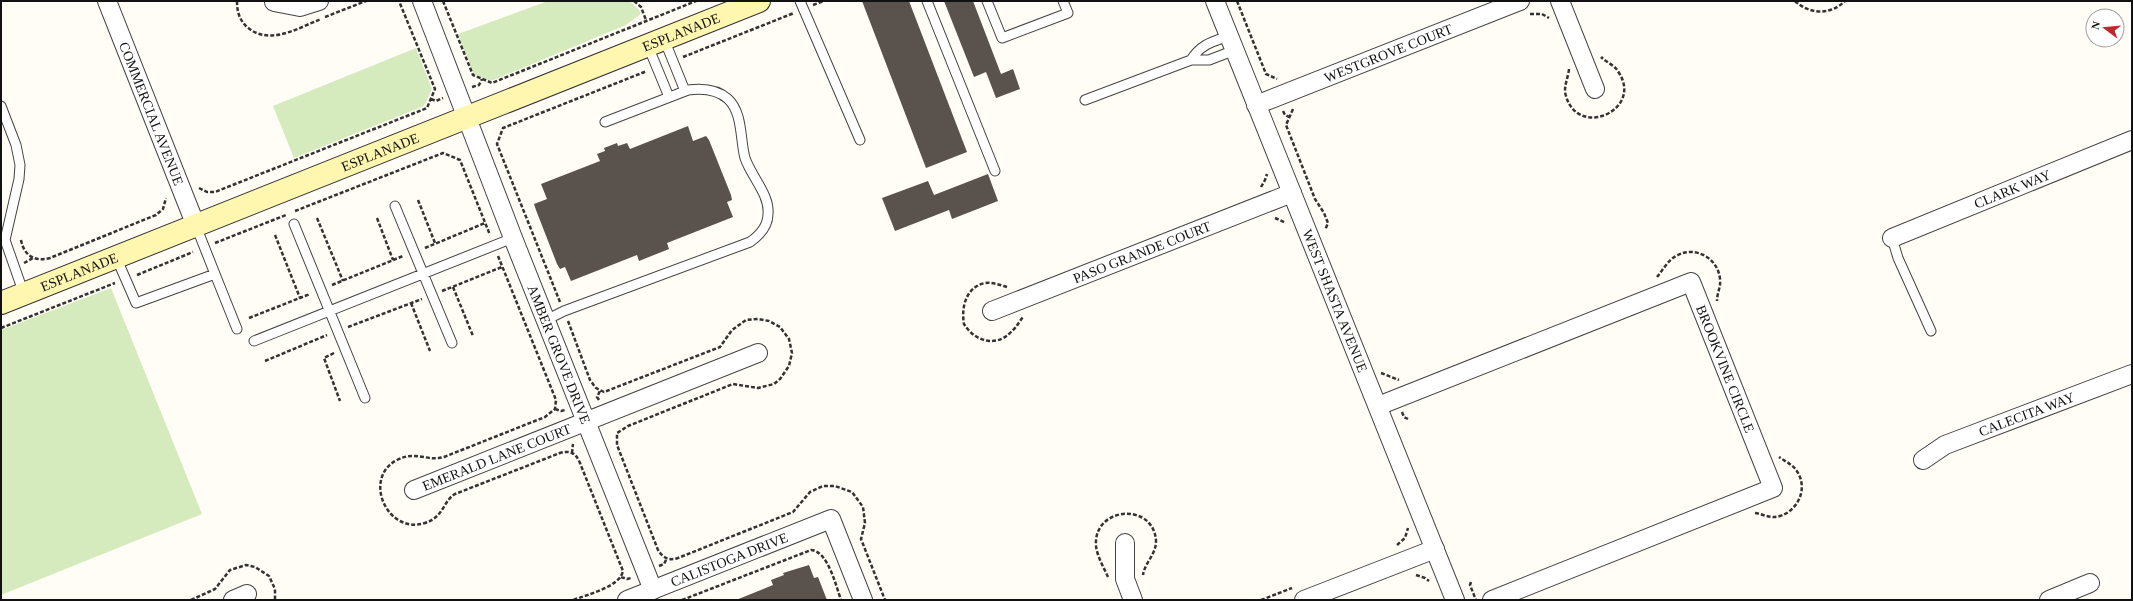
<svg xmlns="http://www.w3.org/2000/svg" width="2133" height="601" font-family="'Times New Roman',serif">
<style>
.green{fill:#d5ebbd}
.building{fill:#5a524d}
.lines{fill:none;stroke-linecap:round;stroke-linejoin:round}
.service-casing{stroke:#444;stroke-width:11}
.minor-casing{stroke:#444;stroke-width:20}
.secondary-casing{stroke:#333;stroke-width:24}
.path{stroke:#333;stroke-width:2.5;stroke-dasharray:4 2;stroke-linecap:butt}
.service{stroke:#fff;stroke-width:9}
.minor{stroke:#fff;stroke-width:18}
.secondary{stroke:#fff6b0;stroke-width:22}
.labels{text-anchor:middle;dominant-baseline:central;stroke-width:4;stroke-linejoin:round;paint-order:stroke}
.street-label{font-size:14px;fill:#111;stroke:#fff}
</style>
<rect width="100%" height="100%" fill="#fffdf5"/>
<!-- green -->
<path class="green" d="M 548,1 L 630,1 L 639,10 L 641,14 L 626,25 L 491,81 L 474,74 L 458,34 Z
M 416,48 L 432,89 L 424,106 L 294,158 L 273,106 Z
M 111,288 L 202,514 L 1,595 L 1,330 Z"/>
<!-- building -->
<path class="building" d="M 862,1 L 909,1 L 967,152 L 926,168 Z
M 944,1 L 973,1 L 1001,74 L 1013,69 L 1020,89 L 996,98 L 986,72 L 974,77 Z
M 688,126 L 693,141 L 706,136 L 709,140 L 731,195 L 732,200 L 727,202 L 733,217 L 667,243 L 669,249 L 639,261 L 637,255 L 571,281 L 565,267 L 560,269 L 557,264 L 536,210 L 534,204 L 547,199 L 541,184 L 600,161 L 597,154 L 605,151 L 604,148 L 617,143 L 618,146 L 627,143 L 630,149 Z
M 988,174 L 998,201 L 952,219 L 949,210 L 895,231 L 882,198 L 928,181 L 934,195 Z
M 809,565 L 814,578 L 818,577 L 827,600 L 736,600 L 773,585 L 771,580 L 784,575 L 783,573 Z"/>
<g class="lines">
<defs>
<path id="service" d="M 800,1 L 860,140
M 927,1 L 995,171
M 987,1 L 1002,38 L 1068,13 L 1063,1
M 1229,36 C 1212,42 1201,44 1191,60 L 1209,60 L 1235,50
M 664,39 L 685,91
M 648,46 L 669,97
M 1085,100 L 1191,60
M 1,106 L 16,145 L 20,165 L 19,179 L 5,240 L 24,294
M 395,206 L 452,343
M 294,224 L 365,398
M 1892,238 L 1898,258 L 1931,331
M 116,257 L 136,303 L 215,274 L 196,226
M 215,274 L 237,329
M 546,320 L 564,311 L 750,242 C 760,235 768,226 768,214 C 770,195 751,176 745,158 C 740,140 743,113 728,99 C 717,89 703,88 688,90 L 605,122
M 254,341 L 513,238"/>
<g id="minor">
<path id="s1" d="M 107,1 L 196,226"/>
<path id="s2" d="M 422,1 L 513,238 L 653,590"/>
<path id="s3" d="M 1215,1 L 1455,600"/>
<path d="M 1560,1 L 1595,89"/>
<path d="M 274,2 L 300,7 L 319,1"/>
<path id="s4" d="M 1256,105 L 1520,1"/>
<path id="s5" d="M 1892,238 L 2132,140"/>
<path id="s6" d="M 992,311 L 1292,193"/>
<path id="s7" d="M 1378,406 L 1691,282 L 1773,488 L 1492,600"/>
<path id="s8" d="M 1923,460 L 1945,445 L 2132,374"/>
<path id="s9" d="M 414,490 L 758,353"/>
<path d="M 1125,543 L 1125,579 L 1133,600"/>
<path d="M 233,600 L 247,594"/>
<path id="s10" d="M 627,600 L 831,519 L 863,600"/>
<path d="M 1304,600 L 1435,549"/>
<path d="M 2049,600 L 2090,583"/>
</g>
<g id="secondary">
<path id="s11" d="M 1,303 L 759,1"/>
</g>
</defs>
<!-- service casing -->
<use href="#service" class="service-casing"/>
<!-- minor casing -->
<use href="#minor" class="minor-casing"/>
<!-- secondary casing -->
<use href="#secondary" class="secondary-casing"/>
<!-- path -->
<path class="path" d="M 237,1 C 237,11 239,19 246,26 C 268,47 298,28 321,19
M 443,1 L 473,75 L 492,83 L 696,1
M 634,1 L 641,7 L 646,20
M 1237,1 L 1266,74 L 1277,79
M 1795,1 C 1810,15 1831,15 1845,1
M 813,5 L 824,1
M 1530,14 L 1542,14 L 1549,18
M 325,17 L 366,1
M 683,57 L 794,13
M 1569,69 C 1568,79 1563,87 1566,96 C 1578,139 1643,110 1619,73 C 1615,65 1607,63 1601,57
M 472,87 L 479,85 L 482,79
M 431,99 L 436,101 L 443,98
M 1293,109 L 1286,125 L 1315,199 L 1324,213 L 1328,223 L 1325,230
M 1283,111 L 1285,115 L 1289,117
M 1261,187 L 1265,180 L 1267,174
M 199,188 L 207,192 L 215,192 L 427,108 L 435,89 L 399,1
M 418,200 L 435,243
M 295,211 L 443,153 L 460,160 L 490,235
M 317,218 L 343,281
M 377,218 L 393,260
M 1275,218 L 1286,223
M 275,235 L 300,298
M 21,240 C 24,256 35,262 50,258 L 156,215 L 163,209 L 166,198
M 215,243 L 286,215
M 425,248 L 485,223
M 498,256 L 556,400 L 555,409 L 545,417 L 444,457 C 427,462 416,450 397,460 C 362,478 387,535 425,523 C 444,517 443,501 455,494 L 560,453 C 570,450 576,453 580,463 L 623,571 C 620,587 586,595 573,600
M 24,263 L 33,258
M 137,275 L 193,252
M 1657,277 C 1663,270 1668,260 1676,256 C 1695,245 1718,258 1720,279 C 1721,287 1717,293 1717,301
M 332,285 L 403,256
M 453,287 L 473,336
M 1007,287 C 1000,285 992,282 985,283 C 966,287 961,307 964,324 C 974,341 996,348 1011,332 C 1016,328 1019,322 1023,317
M 442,291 L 502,267
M 560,302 L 497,144 L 503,128 L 647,71
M 411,303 L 430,351
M 249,318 L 310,294
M 568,321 L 590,380 L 596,388 L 604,392 L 720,347 L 732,330 L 746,320 L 758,319 L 769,321 L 780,327 L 789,339 L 792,353 L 789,366 L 780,379 L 774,384 L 758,388 L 733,384 L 628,426 L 617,433 L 617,445 L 658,550 C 663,558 669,561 678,558 L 793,512 L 810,492 L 823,486 L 835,486 L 852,492 L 863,507 L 865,523 L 861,539 L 885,600
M 348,327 L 422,299
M 1,328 L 115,283
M 334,353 L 324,358 L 340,401
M 265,361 L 327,335
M 1381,373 L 1399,380
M 599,400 L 597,397 L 600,391
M 555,409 L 561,411 L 565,410
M 1402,412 L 1404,417 L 1408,419
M 572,453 L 573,444
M 1755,513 C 1763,514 1770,519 1780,516 C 1797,511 1808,490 1798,473 C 1794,465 1786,462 1779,457
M 1397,545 L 1405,538 L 1408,528
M 659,566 L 664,564 L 667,558
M 1416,575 L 1425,578 L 1429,581
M 621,577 L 627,579 L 631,578
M 1108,577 C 1104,568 1097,556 1096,546 C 1093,506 1154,502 1156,541 C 1156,555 1145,562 1143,575
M 1471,582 L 1470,585 L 1476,600
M 191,600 L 215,589 L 230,570 L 246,565 L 255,567 L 269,576 L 275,589 L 275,600
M 682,600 L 811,550 C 828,551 836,586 841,600
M 1261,600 L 1292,588"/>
<!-- service -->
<use href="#service" class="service"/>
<!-- minor -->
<use href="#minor" class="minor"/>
<!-- secondary -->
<use href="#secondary" class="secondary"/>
</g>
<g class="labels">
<!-- street labels -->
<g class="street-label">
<text stroke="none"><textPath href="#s11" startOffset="732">ESPLANADE</textPath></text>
<text stroke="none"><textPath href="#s4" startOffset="142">WESTGROVE COURT</textPath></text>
<text stroke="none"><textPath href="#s1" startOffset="121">COMMERCIAL AVENUE</textPath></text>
<text stroke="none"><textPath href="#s11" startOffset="408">ESPLANADE</textPath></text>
<text stroke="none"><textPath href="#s5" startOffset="130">CLARK WAY</textPath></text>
<text stroke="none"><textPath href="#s6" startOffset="161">PASO GRANDE COURT</textPath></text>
<text stroke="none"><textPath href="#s11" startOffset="84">ESPLANADE</textPath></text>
<text stroke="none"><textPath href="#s3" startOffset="323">WEST SHASTA AVENUE</textPath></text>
<text stroke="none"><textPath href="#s2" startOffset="379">AMBER GROVE DRIVE</textPath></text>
<text stroke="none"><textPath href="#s7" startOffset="430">BROOKVINE CIRCLE</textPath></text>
<text stroke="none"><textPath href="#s8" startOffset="114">CALECITA WAY</textPath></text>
<text stroke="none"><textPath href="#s9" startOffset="89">EMERALD LANE COURT</textPath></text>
<text stroke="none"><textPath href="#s10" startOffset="110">CALISTOGA DRIVE</textPath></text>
</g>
</g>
<!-- border -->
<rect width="2133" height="601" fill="none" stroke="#111111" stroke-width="4"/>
<!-- north arrow -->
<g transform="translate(2105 28) rotate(286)"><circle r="19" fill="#ffffff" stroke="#a0a0a0"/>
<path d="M0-3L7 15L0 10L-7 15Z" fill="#c4262e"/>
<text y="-6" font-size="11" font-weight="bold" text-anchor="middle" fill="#111111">N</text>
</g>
</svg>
